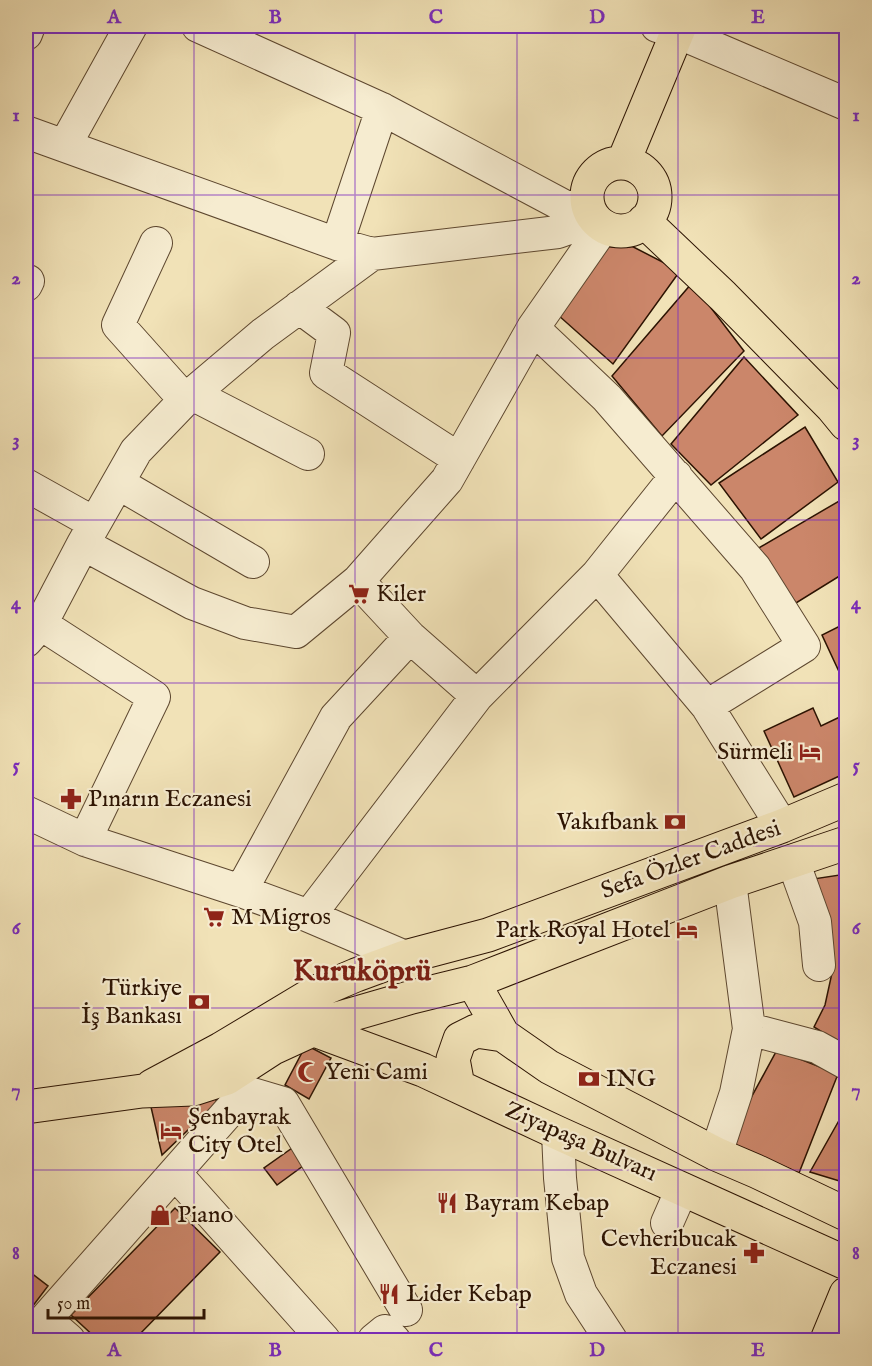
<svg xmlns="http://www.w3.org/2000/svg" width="872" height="1366" font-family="'IM FELL English',serif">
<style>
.building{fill:#cb866a;stroke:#2c1302;stroke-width:1.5}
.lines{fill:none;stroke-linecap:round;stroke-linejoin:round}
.minor-casing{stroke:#5d472f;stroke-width:34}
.major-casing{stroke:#2c1302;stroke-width:35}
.minor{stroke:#f6ecd0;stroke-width:32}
.major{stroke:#f1e2b7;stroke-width:33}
.grid{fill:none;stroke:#7b2cbf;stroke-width:1.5;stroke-opacity:0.55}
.labels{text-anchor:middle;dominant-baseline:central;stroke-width:4.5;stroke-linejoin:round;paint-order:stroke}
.poi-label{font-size:24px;fill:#2c1302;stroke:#f6ecd0;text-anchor:start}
.street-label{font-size:24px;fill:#2c1302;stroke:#f6ecd0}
.district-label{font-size:30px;font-weight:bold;fill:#7a1f14;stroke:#f6ecd0}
.neatline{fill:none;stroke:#7b2cbf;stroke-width:2}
.grid-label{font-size:20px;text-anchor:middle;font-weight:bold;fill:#7b2cbf}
</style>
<rect width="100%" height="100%" fill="#f1e2b7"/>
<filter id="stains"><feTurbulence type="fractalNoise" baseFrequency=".00333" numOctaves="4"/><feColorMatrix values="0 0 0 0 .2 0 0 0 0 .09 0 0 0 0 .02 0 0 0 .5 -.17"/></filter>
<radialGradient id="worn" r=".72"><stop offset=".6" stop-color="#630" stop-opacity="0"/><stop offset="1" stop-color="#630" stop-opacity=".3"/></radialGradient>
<!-- building -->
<path class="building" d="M 614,237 L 680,271 L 613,364 L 558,315 Z
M 692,283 L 744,351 L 662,436 L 612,376 Z
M 744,357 L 798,415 L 711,485 L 671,444 Z
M 805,427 L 838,482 L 761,539 L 719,483 Z
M 846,497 L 846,572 L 796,603 L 757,549 Z
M 846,623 L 846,676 L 842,678 L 822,635 Z
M 813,708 L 821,726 L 846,714 L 846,773 L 794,797 L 764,731 Z
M 846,874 L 846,1047 L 814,1027 L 825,1005 L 832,973 L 826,936 L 813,879 Z
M 306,1045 L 331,1058 L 309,1099 L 285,1085 Z
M 777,1050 L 838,1074 L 799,1173 L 727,1142 Z
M 210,1089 L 217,1102 L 162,1155 L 151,1107 Z
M 846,1108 L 846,1183 L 810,1172 Z
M 295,1146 L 307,1163 L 277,1185 L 264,1168 Z
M 175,1208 L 220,1252 L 134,1340 L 98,1340 L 71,1315 Z
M 26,1269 L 48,1286 L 26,1315 Z"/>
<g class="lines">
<defs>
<path id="minor" d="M 198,26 L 382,109 L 564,206 L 589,210
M 657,26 L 677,32 L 846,104
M 26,34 L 29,26
M 26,132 L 337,244 L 372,254 L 558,232 L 595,219
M 65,145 L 131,26
M 156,243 L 118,325 L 185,400
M 337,244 L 382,109
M 26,285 L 28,281
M 299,307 L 334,333 L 326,373 L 459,459
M 533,328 L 607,398 L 755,568 L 804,646 L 707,706
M 192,394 L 308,454
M 118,483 L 253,562
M 26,485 L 94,523
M 83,544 L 192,603 L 245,623 L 296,632 L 358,581 L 447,480 L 533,328 L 604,226
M 597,575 L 707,706 L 782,826
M 358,581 L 410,637 L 477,696
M 41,624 L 154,697 L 85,840
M 26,641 L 41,624 L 83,544 L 136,451 L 185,400 L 263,334 L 372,254
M 26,812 L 85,840 L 241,891 L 309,916 L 405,957
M 793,861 L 815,922 L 819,965
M 730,882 L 749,1029 L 817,1047 L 846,1063
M 241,891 L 336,717 L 410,637
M 309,916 L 477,696 L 597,575 L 676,476
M 558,1133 L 560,1178 L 568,1258 L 581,1294 L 611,1340
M 716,1154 L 736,1093 L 749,1029
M 175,1173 L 324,1340
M 667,1223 L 682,1189
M 46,1320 L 69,1340
M 27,1340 L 246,1092 L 283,1103 L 406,1310
M 374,1340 L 385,1331 L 394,1340"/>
<path id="major" d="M 623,163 L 680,26
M587 197a34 34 0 1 1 68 0a34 34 0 1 1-68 0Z
M 644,221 L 723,296 L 832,407 L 846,424
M 473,982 L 503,1035 L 549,1067 L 716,1154 L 758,1172 L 846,1214
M 312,1029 L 423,1070 L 558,1133 L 846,1263
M 152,1086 L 221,1049 L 316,992 L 356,975 L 405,957 L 488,935 L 782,826 L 846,799
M 458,1086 L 453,1059 L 460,1039 L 476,1031 L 503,1035
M 26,1107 L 142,1091 L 193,1089 L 227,1078 L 273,1048 L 336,1019 L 412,997 L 473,982 L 730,882 L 846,843
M 827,1340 L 846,1294"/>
</defs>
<!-- minor casing -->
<use href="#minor" class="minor-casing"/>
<!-- major casing -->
<use href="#major" class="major-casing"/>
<!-- minor -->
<use href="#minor" class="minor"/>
<!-- major -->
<use href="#major" class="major"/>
</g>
<!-- grid -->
<path class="grid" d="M 194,26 L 194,1340M 355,26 L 355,1340M 517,26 L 517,1340M 678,26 L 678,1340M 26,195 L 846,195M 26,358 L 846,358M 26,520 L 846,520M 26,683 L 846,683M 26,846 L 846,846M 26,1008 L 846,1008M 26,1170 L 846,1170"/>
<!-- icons -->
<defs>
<symbol id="supermarket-bare" viewBox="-9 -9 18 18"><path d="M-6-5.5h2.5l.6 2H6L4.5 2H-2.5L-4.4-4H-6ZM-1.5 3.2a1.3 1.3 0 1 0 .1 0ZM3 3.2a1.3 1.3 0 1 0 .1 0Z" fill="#8f2418" stroke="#f6ecd0" stroke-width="2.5" paint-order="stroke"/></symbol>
<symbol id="hotel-bare" viewBox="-9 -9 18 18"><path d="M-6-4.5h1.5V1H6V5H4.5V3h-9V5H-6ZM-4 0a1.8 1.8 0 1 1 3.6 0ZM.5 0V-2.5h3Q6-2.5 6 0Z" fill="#8f2418" stroke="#f6ecd0" stroke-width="2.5" paint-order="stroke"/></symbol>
<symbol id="pharmacy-bare" viewBox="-9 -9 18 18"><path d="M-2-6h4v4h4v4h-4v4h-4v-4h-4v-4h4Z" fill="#8f2418" stroke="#f6ecd0" stroke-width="2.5" paint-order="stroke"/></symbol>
<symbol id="bank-bare" viewBox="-9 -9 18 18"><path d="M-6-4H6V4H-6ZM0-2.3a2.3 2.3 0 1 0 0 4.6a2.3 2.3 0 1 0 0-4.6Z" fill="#8f2418" stroke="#f6ecd0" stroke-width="2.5" paint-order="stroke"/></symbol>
<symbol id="mosque-bare" viewBox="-9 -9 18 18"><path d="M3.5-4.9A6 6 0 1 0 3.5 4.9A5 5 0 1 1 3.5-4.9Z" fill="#8f2418" stroke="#f6ecd0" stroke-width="2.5" paint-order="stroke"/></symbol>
<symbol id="restaurant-bare" viewBox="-9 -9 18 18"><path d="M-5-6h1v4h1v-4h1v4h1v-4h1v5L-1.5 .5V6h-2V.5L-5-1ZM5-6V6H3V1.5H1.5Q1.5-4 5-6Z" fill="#8f2418" stroke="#f6ecd0" stroke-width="2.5" paint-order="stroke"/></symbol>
<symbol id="shop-bare" viewBox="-9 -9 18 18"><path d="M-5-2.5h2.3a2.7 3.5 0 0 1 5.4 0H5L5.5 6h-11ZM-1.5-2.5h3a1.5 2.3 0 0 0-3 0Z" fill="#8f2418" stroke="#f6ecd0" stroke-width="2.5" paint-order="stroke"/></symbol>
</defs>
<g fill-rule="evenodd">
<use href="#supermarket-bare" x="344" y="579" width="30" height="30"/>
<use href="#hotel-bare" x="795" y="737" width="30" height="30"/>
<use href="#pharmacy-bare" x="56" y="784" width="30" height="30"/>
<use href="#bank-bare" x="660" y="807" width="30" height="30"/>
<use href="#supermarket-bare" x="199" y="902" width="30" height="30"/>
<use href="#hotel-bare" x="672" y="915" width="30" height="30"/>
<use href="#bank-bare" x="184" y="987" width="30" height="30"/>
<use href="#mosque-bare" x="293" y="1057" width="30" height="30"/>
<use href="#bank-bare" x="574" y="1064" width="30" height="30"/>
<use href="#hotel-bare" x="156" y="1116" width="30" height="30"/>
<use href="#restaurant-bare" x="432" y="1188" width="30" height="30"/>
<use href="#shop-bare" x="145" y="1200" width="30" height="30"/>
<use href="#pharmacy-bare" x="739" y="1238" width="30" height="30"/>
<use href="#restaurant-bare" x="374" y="1279" width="30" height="30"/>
</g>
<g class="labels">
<!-- poi labels -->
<g class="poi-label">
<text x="376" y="594">Kiler</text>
<text x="793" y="752" text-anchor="end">Sürmeli</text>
<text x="88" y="799">Pınarın Eczanesi</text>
<text x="658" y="822" text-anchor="end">Vakıfbank</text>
<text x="231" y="917">M Migros</text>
<text x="670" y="930" text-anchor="end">Park Royal Hotel</text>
<text x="182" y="988" text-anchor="end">Türkiye<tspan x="182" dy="28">İş Bankası</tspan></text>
<text x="325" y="1072">Yeni Cami</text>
<text x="606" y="1079">ING</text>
<text x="188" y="1117">Şenbayrak<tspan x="188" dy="28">City Otel</tspan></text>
<text x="464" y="1203">Bayram Kebap</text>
<text x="177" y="1215">Piano</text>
<text x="737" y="1239" text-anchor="end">Cevheribucak<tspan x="737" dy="28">Eczanesi</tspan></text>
<text x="406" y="1294">Lider Kebap</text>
</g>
<!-- street labels -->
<g class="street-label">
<text transform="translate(691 860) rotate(-20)">Sefa Özler Caddesi</text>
<text transform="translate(581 1142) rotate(24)">Ziyapaşa Bulvarı</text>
</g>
<!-- district labels -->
<g class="district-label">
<text x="362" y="972">Kuruköprü</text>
</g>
</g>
<!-- margin -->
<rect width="872" height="1366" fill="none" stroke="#f1e2b7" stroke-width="66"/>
<!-- scale -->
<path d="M48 1309v9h156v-9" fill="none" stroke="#2c1302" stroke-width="3"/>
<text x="57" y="1309" font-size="18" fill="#2c1302" stroke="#f6ecd0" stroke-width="4.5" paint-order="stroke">50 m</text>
<rect x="33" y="33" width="806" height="1300" class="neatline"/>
<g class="grid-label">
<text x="114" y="23">A</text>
<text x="275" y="23">B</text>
<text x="436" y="23">C</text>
<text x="597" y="23">D</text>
<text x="758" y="23">E</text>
<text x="16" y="121">1</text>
<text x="856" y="121">1</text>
<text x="16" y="284">2</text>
<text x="856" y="284">2</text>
<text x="16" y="446">3</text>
<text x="856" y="446">3</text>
<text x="16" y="609">4</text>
<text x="856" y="609">4</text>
<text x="16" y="771">5</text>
<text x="856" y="771">5</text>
<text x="16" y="934">6</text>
<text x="856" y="934">6</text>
<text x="16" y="1096">7</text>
<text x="856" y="1096">7</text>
<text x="16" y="1259">8</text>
<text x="856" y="1259">8</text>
<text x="114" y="1356">A</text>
<text x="275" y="1356">B</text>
<text x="436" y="1356">C</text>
<text x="597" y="1356">D</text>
<text x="758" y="1356">E</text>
</g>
<rect width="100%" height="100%" filter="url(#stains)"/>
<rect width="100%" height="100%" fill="url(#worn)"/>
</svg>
